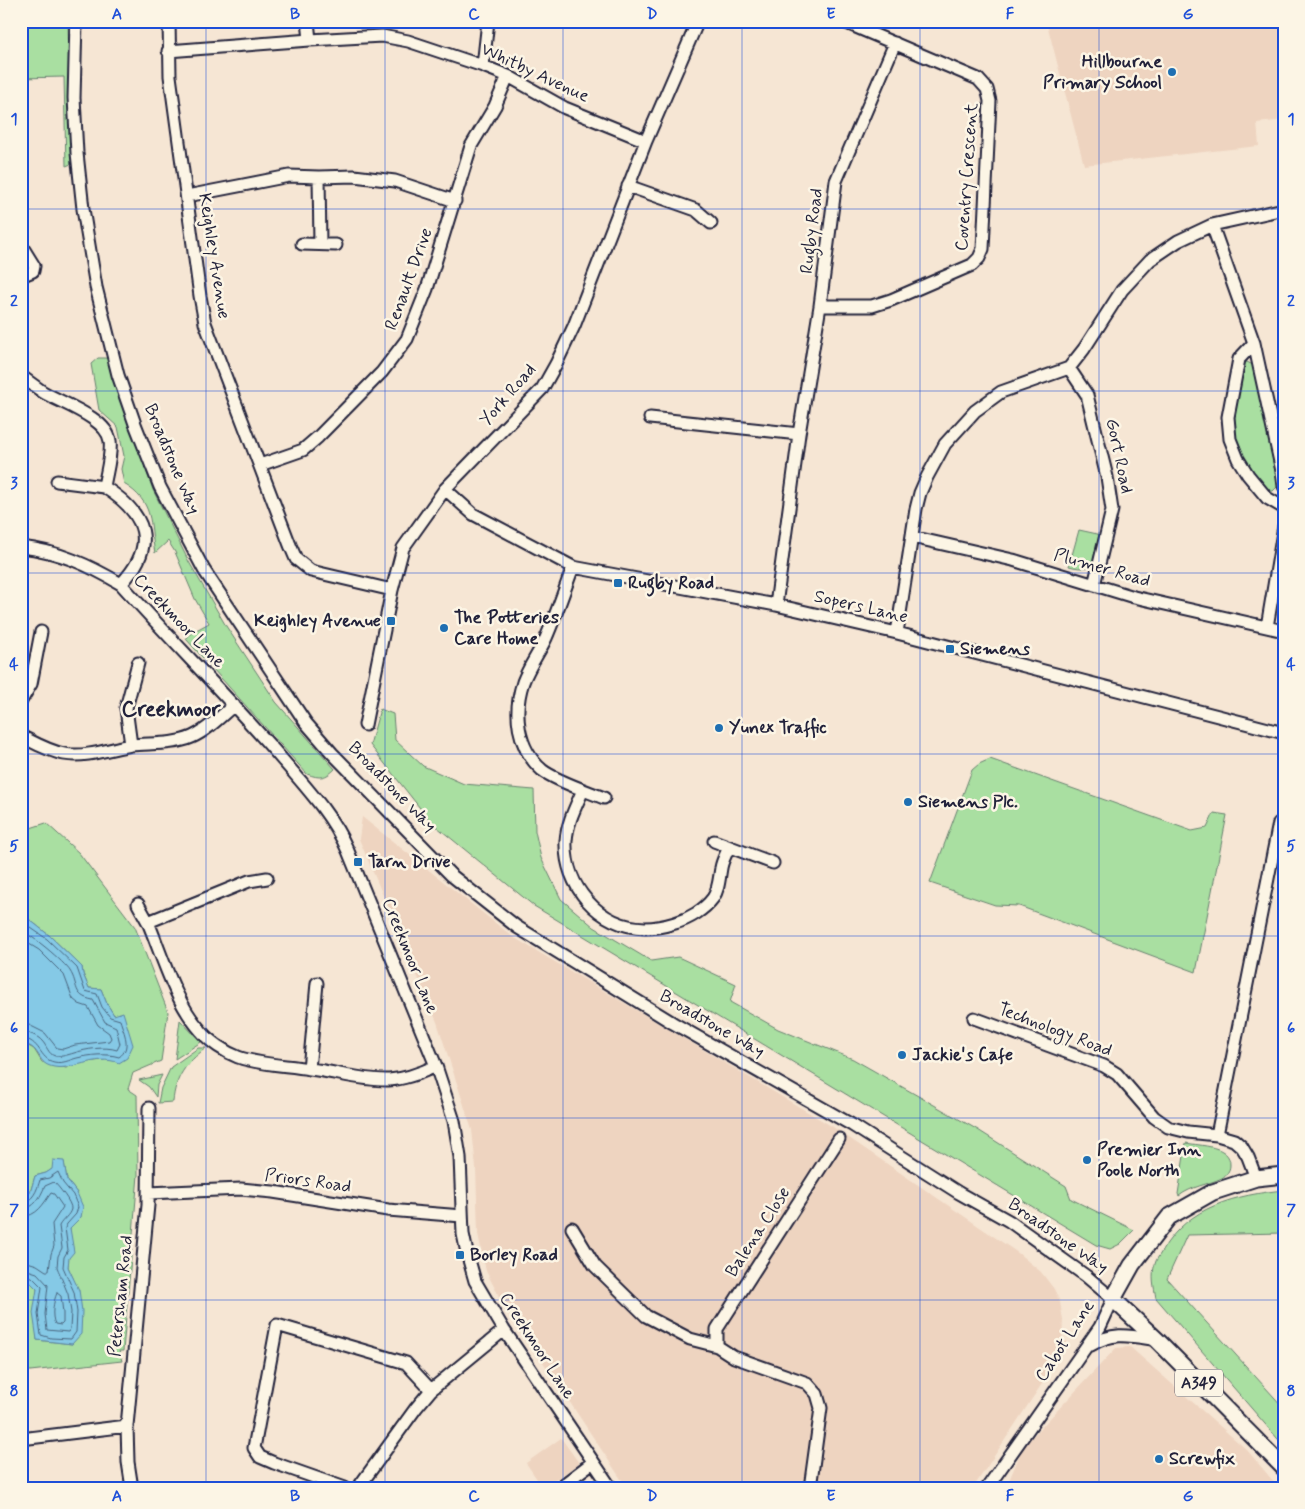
<svg xmlns="http://www.w3.org/2000/svg" width="1305" height="1509" font-family="Mynerve,sans-serif">
<style>
.built{fill:#eed4c0}
.green{fill:#a9dfa1;stroke:#66806e}
.water{fill:#85c9e6;stroke:#5d86a2}
.lines{fill:none;stroke-linecap:round;stroke-linejoin:round}
.shore{stroke:#4a657f;stroke-width:1}
.minor-casing{stroke:#22223b;stroke-width:15}
.major-casing{stroke:#22223b;stroke-width:19}
.minor{stroke:#fcf5e5;stroke-width:11}
.major{stroke:#fcf5e5;stroke-width:15}
.grid{fill:none;stroke:#1d4ed8;stroke-width:1;stroke-opacity:0.55}
.poi-dot{fill:#1f6fb2;stroke:#fcf5e5;stroke-width:2}
.labels{text-anchor:middle;dominant-baseline:central;stroke-width:5;stroke-linejoin:round;paint-order:stroke}
.shield{fill:#fcf5e5;stroke:#63616e;stroke-width:1}
.shield-label{font-size:16px;font-weight:bold;fill:#22223b}
.poi-label{font-size:18px;font-weight:bold;fill:#22223b;stroke:#fcf5e5;text-anchor:start}
.street-label{font-size:18px;fill:#22223b;stroke:#fcf5e5}
.district-label{font-size:22px;font-weight:bold;fill:#22223b;stroke:#fcf5e5}
.neatline{fill:none;stroke:#1d4ed8;stroke-width:2}
.grid-label{font-size:16px;text-anchor:middle;font-weight:bold;fill:#1d4ed8}
</style>
<rect width="100%" height="100%" fill="#f6e6d4"/>
<filter id="ink" filterUnits="userSpaceOnUse"><feTurbulence type="fractalNoise" baseFrequency=".02" numOctaves="2"/><feDisplacementMap in="SourceGraphic" scale="10" xChannelSelector="R" yChannelSelector="G"/><feConvolveMatrix kernelMatrix="1 2 1 2 8 2 1 2 1" color-interpolation-filters="sRGB"/></filter>
<g filter="url(#ink)">
<!-- built -->
<path class="built" d="M 1050,21 L 1284,21 L 1284,120 L 1257,123 L 1259,146 L 1084,165 L 1047,24 Z
M 362,817 L 513,937 L 833,1127 L 1018,1253 L 1041,1272 L 1054,1289 L 1060,1302 L 1063,1320 L 1062,1339 L 1069,1343 L 973,1488 L 627,1488 L 535,1350 L 506,1310 L 486,1271 L 478,1234 L 476,1168 L 472,1130 L 437,1022 L 359,839 Z
M 1130,1347 L 1247,1450 L 1279,1488 L 1009,1488 L 1008,1483 L 1023,1447 L 1116,1348 Z
M 561,1438 L 579,1463 L 543,1488 L 526,1463 Z"/>
<!-- green -->
<path class="green" d="M 21,21 L 68,21 L 71,164 L 66,166 L 64,77 L 21,78 Z
M 98,358 L 107,358 L 153,490 L 189,562 L 226,626 L 276,702 L 335,769 C 326,778 320,779 307,774 L 186,639 L 191,633 L 209,623 L 195,599 L 175,552 L 168,541 L 155,553 C 149,522 155,503 124,484 L 121,469 L 124,456 L 118,427 L 99,410 L 91,364 Z
M 1247,362 L 1253,365 L 1256,376 L 1278,486 L 1273,491 L 1268,491 L 1241,455 L 1237,442 L 1232,416 L 1242,365 Z
M 1079,530 L 1102,535 C 1096,557 1098,574 1069,566 Z
M 380,709 L 393,714 L 395,740 L 423,766 L 464,784 L 534,790 L 535,831 L 541,858 L 561,899 L 594,927 L 651,961 L 678,957 L 736,984 L 730,1002 L 778,1029 L 853,1059 L 978,1130 L 1066,1186 L 1071,1199 L 1134,1230 L 1120,1244 L 1110,1249 L 1096,1245 L 534,906 L 431,822 L 370,745 Z
M 990,759 L 1192,831 L 1207,828 L 1214,813 L 1227,815 L 1196,972 L 1019,906 L 995,905 L 930,883 L 972,770 L 979,764 Z
M 46,823 L 79,853 L 135,927 L 168,1012 L 161,1061 L 133,1073 L 128,1089 L 137,1095 L 138,1175 L 123,1351 L 119,1351 L 122,1361 L 21,1372 L 21,1278 L 30,1282 L 37,1289 L 37,1340 L 72,1344 L 73,1278 L 68,1267 L 70,1228 L 81,1217 L 77,1193 L 67,1180 L 64,1162 L 46,1173 L 35,1176 L 30,1193 L 23,1198 L 21,1197 L 21,1042 L 34,1049 L 42,1062 L 66,1068 L 78,1063 L 110,1059 L 119,1063 L 114,1015 L 107,1004 L 101,989 L 89,988 L 83,974 L 82,967 L 50,936 L 30,920 L 21,920 L 21,831 Z
M 180,1020 L 201,1042 L 175,1059 Z
M 198,1048 L 206,1048 C 186,1063 175,1077 173,1102 L 158,1103 L 161,1088 L 171,1067 Z
M 162,1075 L 157,1085 L 156,1097 L 149,1087 L 139,1080 Z
M 1186,1143 C 1200,1146 1231,1145 1230,1165 C 1230,1171 1226,1175 1222,1178 C 1207,1185 1192,1186 1179,1196 L 1178,1194 Z
M 1284,1190 L 1284,1233 L 1187,1235 L 1167,1279 L 1284,1408 L 1284,1446 L 1156,1298 C 1154,1287 1151,1275 1155,1264 C 1156,1259 1160,1255 1162,1251 C 1188,1206 1236,1195 1284,1190 Z"/>
<!-- water -->
<path class="water" d="M 21,920 L 30,920 L 50,936 L 82,967 L 83,974 L 89,988 L 101,989 L 107,1004 L 114,1015 L 123,1012 L 133,1045 L 127,1058 L 119,1063 C 95,1053 71,1073 50,1066 C 41,1063 41,1057 35,1050 C 32,1046 25,1044 21,1042 Z
M 53,1160 L 64,1161 L 67,1180 L 77,1193 L 83,1207 L 81,1217 L 70,1228 L 74,1252 L 69,1258 L 68,1267 L 79,1290 L 82,1311 L 81,1334 L 72,1344 L 37,1340 L 33,1313 L 37,1289 L 30,1282 L 21,1278 L 21,1197 L 23,1198 L 30,1193 L 35,1176 L 46,1173 L 52,1169 Z"/>
<g class="lines">
<!-- shore -->
<path class="shore" d="M 21,925 L 28,926 L 47,939 L 77,968 L 85,991 L 97,994 L 102,1007 L 110,1017 L 120,1020 C 124,1033 132,1048 119,1057 C 106,1053 90,1055 77,1058 C 69,1060 63,1064 54,1062 C 39,1059 41,1040 21,1038
M 21,932 C 30,932 65,963 70,971 C 79,985 72,996 93,1000 L 105,1022 L 116,1027 L 120,1044 L 117,1050 C 105,1046 86,1049 74,1053 C 67,1055 62,1057 55,1056 C 48,1054 47,1046 42,1041 C 38,1036 28,1032 21,1032
M 21,939 L 39,950 L 64,975 L 73,999 L 79,1004 L 88,1007 L 98,1025 L 109,1033 L 111,1038 L 109,1041 L 75,1045 L 63,1049 L 57,1048 L 45,1033 L 29,1025 L 21,1024
M 21,1203 C 33,1202 37,1190 40,1180 L 49,1178 L 58,1172 L 63,1183 L 73,1195 L 78,1207 L 76,1214 L 67,1224 L 65,1228 L 68,1250 L 64,1257 L 63,1267 L 74,1292 L 77,1312 L 76,1332 L 71,1339 L 51,1338 L 41,1335 L 38,1314 L 42,1287 L 32,1277 L 21,1274
M 21,1209 C 35,1209 40,1197 45,1186 L 54,1182 C 58,1186 72,1203 71,1209 C 70,1215 62,1220 59,1226 L 62,1248 L 58,1256 L 57,1267 L 68,1294 L 71,1312 L 70,1329 L 68,1332 L 47,1330 L 45,1314 L 48,1285 L 37,1273 L 21,1268
M 21,1217 C 38,1216 43,1204 51,1193 L 54,1194 L 63,1207 L 52,1224 L 54,1246 L 51,1254 L 49,1271 L 46,1271 L 37,1265 L 21,1260
M 57,1293 L 61,1296 L 63,1313 L 63,1323 L 61,1325 L 55,1324 C 51,1316 53,1302 57,1293 Z"/>
<defs>
<path id="minor" d="M 76,21 L 74,98 L 77,153 L 83,209 L 96,287 L 118,375 L 135,424 L 160,487 L 204,570 L 306,723 L 332,753 L 451,875 L 517,927 L 673,1023 L 852,1125 L 959,1193 L 1009,1221 L 1086,1276 L 1113,1299 L 1100,1327 L 987,1488
M 169,21 L 170,76 L 200,296 L 205,323 L 290,545 L 296,559 L 311,571 L 392,590
M 308,21 L 310,40
M 168,51 L 310,40 L 382,36 L 408,41 L 483,66 L 508,76 L 565,108 L 646,141
M 483,66 L 488,21
M 319,177 L 320,244
M 628,186 L 696,210 L 711,223
M 187,196 L 289,176 L 319,177 L 354,176 L 395,181 L 455,201
M 1212,225 L 1254,343 L 1282,471 L 1284,486
M 302,244 L 336,245
M 21,245 L 34,266 L 33,271 L 21,276
M 820,306 L 872,306 L 891,300 L 972,265 L 979,258 L 983,249 L 990,101 L 987,89 L 978,79 L 842,21
M 1254,343 L 1239,359 L 1228,417 L 1230,439 L 1238,459 L 1248,475 L 1267,498 L 1284,508
M 1069,368 L 1087,395 L 1107,477 L 1112,510 L 1094,585
M 21,376 C 29,382 36,387 43,392 C 61,403 107,418 110,441 C 112,455 106,473 104,487 C 147,514 158,545 121,584
M 650,418 L 799,434
M 260,465 L 303,450 L 318,437 L 382,372 L 407,339 L 427,289 L 471,146 L 495,106 L 508,76
M 57,481 L 104,487
M 445,489 L 473,514 L 573,567 L 776,605 L 897,633 L 1284,733
M 912,537 L 1013,560 L 1134,597 L 1284,631
M 21,547 C 58,551 89,565 121,584 C 171,640 224,693 274,750 C 301,782 331,812 348,851 L 436,1066 L 454,1121 L 460,1157 L 463,1234 L 467,1253 L 475,1281 L 504,1330 L 611,1488
M 573,567 C 564,591 556,615 546,638 C 539,653 529,666 523,682 C 513,712 517,748 542,770 C 556,781 587,791 604,798
M 776,605 L 799,434 L 820,306 L 836,181 L 895,43
M 1267,627 L 1284,526
M 897,633 L 916,509 L 920,493 L 927,477 L 945,444 L 975,411 L 1001,392 L 1069,368 L 1084,349 L 1122,290 L 1150,260 L 1178,241 L 1212,225 L 1284,209
M 21,701 L 31,684 L 41,632
M 365,725 L 392,590 L 403,548 L 445,489 L 542,389 L 556,364 L 574,326 L 646,141 L 698,21
M 21,736 C 35,743 48,751 64,754 C 86,758 109,749 131,745 C 151,743 173,745 192,737 C 208,730 221,716 234,705
M 131,745 L 126,708 L 138,663
M 583,790 C 576,806 567,823 566,841 C 564,886 599,927 645,928 C 655,928 665,926 675,923 C 689,919 704,910 713,898 C 719,889 719,879 721,868 C 722,861 726,854 729,847
M 714,841 L 773,863
M 267,878 L 249,881 L 148,922 C 163,958 175,1002 201,1031 C 210,1042 225,1052 238,1057 C 261,1065 286,1065 310,1069 C 336,1072 363,1081 389,1080 C 406,1079 421,1073 436,1066
M 138,904 L 148,922
M 974,1018 L 1104,1066 L 1117,1074 L 1154,1117 L 1168,1127 L 1188,1132 L 1217,1135 L 1234,1140 L 1242,1147 L 1248,1157 L 1256,1178
M 309,1069 L 317,983
M 1217,1135 L 1279,823 L 1284,823
M 148,1193 L 241,1189 L 273,1192 L 388,1210 L 462,1216
M 572,1228 L 595,1266 L 646,1316 L 690,1339 L 717,1346 L 734,1357 L 807,1383 L 817,1394 L 821,1408 L 810,1488
M 1091,1345 C 1114,1331 1131,1336 1157,1340
M 717,1346 L 717,1329 L 839,1139
M 21,1439 L 127,1426
M 132,1488 L 128,1462 L 127,1426 L 148,1205 L 149,1108
M 345,1488 L 274,1463 L 260,1457 L 254,1448 L 277,1325 L 406,1363 L 431,1390
M 358,1488 L 416,1408 L 431,1390 L 504,1330
M 559,1488 L 593,1462"/>
<path id="major" d="M 1284,1175 L 1256,1178 L 1213,1192 L 1169,1217 L 1132,1265 L 1113,1299 L 1157,1340 L 1284,1468"/>
</defs>
<!-- minor casing -->
<use href="#minor" class="minor-casing"/>
<!-- major casing -->
<use href="#major" class="major-casing"/>
<!-- minor -->
<use href="#minor" class="minor"/>
<!-- major -->
<use href="#major" class="major"/>
</g>
</g>
<!-- grid -->
<path class="grid" d="M 206,21 L 206,1488M 385,21 L 385,1488M 563,21 L 563,1488M 742,21 L 742,1488M 920,21 L 920,1488M 1099,21 L 1099,1488M 21,209 L 1284,209M 21,391 L 1284,391M 21,573 L 1284,573M 21,754 L 1284,754M 21,936 L 1284,936M 21,1118 L 1284,1118M 21,1300 L 1284,1300"/>
<!-- markers -->
<g class="poi-dot">
<circle cx="1172" cy="72" r="5"/>
<rect x="613" y="578" width="10" height="10" rx="2.5"/>
<rect x="386" y="616" width="10" height="10" rx="2.5"/>
<circle cx="444" cy="628" r="5"/>
<rect x="945" y="644" width="10" height="10" rx="2.5"/>
<circle cx="719" cy="728" r="5"/>
<circle cx="908" cy="802" r="5"/>
<rect x="353" y="857" width="10" height="10" rx="2.5"/>
<circle cx="902" cy="1055" r="5"/>
<circle cx="1087" cy="1160" r="5"/>
<rect x="455" y="1250" width="10" height="10" rx="2.5"/>
<circle cx="1159" cy="1459" r="5"/>
</g>
<g class="labels">
<!-- shield labels -->
<rect class="shield" x="1175" y="1369.5" width="48" height="27" rx="4"/>
<g class="shield-label">
<text x="1199" y="1383">A349</text>
</g>
<!-- poi labels -->
<g class="poi-label">
<text x="1162" y="62" text-anchor="end">Hillbourne<tspan x="1162" dy="21">Primary School</tspan></text>
<text x="628" y="583">Rugby Road</text>
<text x="454" y="618">The Potteries<tspan x="454" dy="21">Care Home</tspan></text>
<text x="381" y="621" text-anchor="end">Keighley Avenue</text>
<text x="960" y="649">Siemens</text>
<text x="729" y="728">Yunex Traffic</text>
<text x="918" y="802">Siemens Plc.</text>
<text x="368" y="862">Tarn Drive</text>
<text x="912" y="1055">Jackie's Cafe</text>
<text x="1097" y="1150">Premier Inn<tspan x="1097" dy="21">Poole North</tspan></text>
<text x="470" y="1255">Borley Road</text>
<text x="1169" y="1459">Screwfix</text>
</g>
<!-- street labels -->
<g class="street-label">
<text transform="translate(535 73) rotate(25)">Whitby Avenue</text>
<text transform="translate(967 177) rotate(-86)">Coventry Crescent</text>
<text transform="translate(812 231) rotate(-83)">Rugby Road</text>
<text transform="translate(214 256) rotate(81)">Keighley Avenue</text>
<text transform="translate(409 279) rotate(-70)">Renault Drive</text>
<text transform="translate(508 395) rotate(-49)">York Road</text>
<text transform="translate(1119 456) rotate(78)">Gort Road</text>
<text transform="translate(172 459) rotate(67)">Broadstone Way</text>
<text transform="translate(1102 568) rotate(16)">Plumer Road</text>
<text transform="translate(861 607) rotate(13)">Sopers Lane</text>
<text transform="translate(179 621) rotate(46)">Creekmoor Lane</text>
<text transform="translate(392 787) rotate(46)">Broadstone Way</text>
<text transform="translate(410 956) rotate(68)">Creekmoor Lane</text>
<text transform="translate(712 1024) rotate(30)">Broadstone Way</text>
<text transform="translate(1055 1030) rotate(21)">Technology Road</text>
<text transform="translate(308 1181) rotate(8)">Priors Road</text>
<text transform="translate(758 1232) rotate(-57)">Balena Close</text>
<text transform="translate(1058 1236) rotate(35)">Broadstone Way</text>
<text transform="translate(121 1296) rotate(-84)">Petersham Road</text>
<text transform="translate(1065 1341) rotate(-57)">Cabot Lane</text>
<text transform="translate(537 1346) rotate(57)">Creekmoor Lane</text>
</g>
<!-- district labels -->
<g class="district-label">
<text x="171" y="710">Creekmoor</text>
</g>
</g>
<!-- margin -->
<rect width="1305" height="1509" fill="none" stroke="#fcf5e5" stroke-width="55"/>
<rect x="28" y="28" width="1250" height="1454" class="neatline"/>
<g class="grid-label">
<text x="117" y="19">A</text>
<text x="295" y="19">B</text>
<text x="474" y="19">C</text>
<text x="652" y="19">D</text>
<text x="831" y="19">E</text>
<text x="1010" y="19">F</text>
<text x="1188" y="19">G</text>
<text x="14" y="124">1</text>
<text x="1291" y="124">1</text>
<text x="14" y="306">2</text>
<text x="1291" y="306">2</text>
<text x="14" y="488">3</text>
<text x="1291" y="488">3</text>
<text x="14" y="669">4</text>
<text x="1291" y="669">4</text>
<text x="14" y="851">5</text>
<text x="1291" y="851">5</text>
<text x="14" y="1033">6</text>
<text x="1291" y="1033">6</text>
<text x="14" y="1215">7</text>
<text x="1291" y="1215">7</text>
<text x="14" y="1396">8</text>
<text x="1291" y="1396">8</text>
<text x="117" y="1501">A</text>
<text x="295" y="1501">B</text>
<text x="474" y="1501">C</text>
<text x="652" y="1501">D</text>
<text x="831" y="1501">E</text>
<text x="1010" y="1501">F</text>
<text x="1188" y="1501">G</text>
</g>
</svg>
